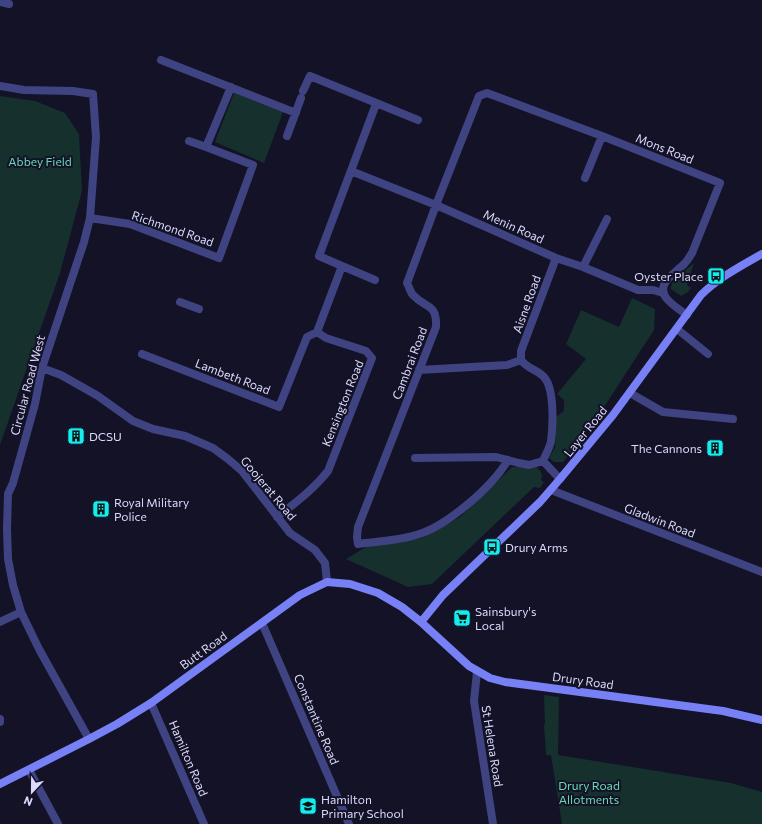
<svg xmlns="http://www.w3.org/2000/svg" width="762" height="824" font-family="Commissioner,sans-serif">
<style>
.green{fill:#15302d}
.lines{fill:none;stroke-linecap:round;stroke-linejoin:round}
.street{stroke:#404382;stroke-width:8}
.secondary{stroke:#7880f5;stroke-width:8}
.labels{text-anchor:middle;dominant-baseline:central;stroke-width:4;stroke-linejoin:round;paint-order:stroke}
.street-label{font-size:12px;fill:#dbdafc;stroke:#131227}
.park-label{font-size:12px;fill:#6ad8b3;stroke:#131227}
.poi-label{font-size:12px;fill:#dbdafc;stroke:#131227;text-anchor:start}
</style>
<rect width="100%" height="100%" fill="#131227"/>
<!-- green -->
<path class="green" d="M 234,93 L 283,112 L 264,163 L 215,142 Z
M 0,96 L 35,101 L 65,113 L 79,134 L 82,191 L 60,273 L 0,445 Z
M 694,263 L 687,285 L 691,288 L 688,292 L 681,296 L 671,289 L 671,286 L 674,280 Z
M 632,298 L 655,309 L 654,330 L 597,418 L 563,462 L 554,462 L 549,458 L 555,447 L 556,417 L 564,411 L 564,400 L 557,394 L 586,359 L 566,344 L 581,310 L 619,327 Z
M 534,465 C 539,469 544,472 541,480 L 544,482 L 540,488 L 534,487 L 432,584 L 408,587 L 346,559 L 366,547 L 422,538 L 460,517 L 512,467 Z
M 544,695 L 559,697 L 558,755 L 731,783 L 762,792 L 762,824 L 562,824 L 551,755 L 546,755 L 544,725 L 545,724 Z"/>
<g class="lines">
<!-- street -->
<path class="street" d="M 0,2 L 9,4
M 161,60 L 296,113
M 0,86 L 24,90 L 73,91 L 93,94 L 96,137 L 90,218 L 84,242 L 42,368 L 35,404 L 13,483 L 8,494 L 7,529 L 8,559 L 13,585 L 21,612 L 39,649 L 89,739
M 303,91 L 310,76 L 418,120
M 287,136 L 301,98
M 189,141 L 206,147
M 351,171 L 436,205 L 556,258 L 583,267 L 638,290 L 653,290 L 663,293
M 585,178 L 602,136
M 90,218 L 130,224 L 219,258 L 253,165 L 206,147 L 231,87
M 342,266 L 375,280
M 583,267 L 607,219
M 180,302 L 199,309
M 677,329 L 708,354
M 142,354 L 279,407 L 307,337 L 317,332
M 521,360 L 521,351 L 556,258
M 42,368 L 61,375 L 98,396 L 133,421 L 153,429 L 185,436 L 213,448 L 228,459 L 242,471 L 290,533 L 315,550 L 325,563 L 327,582
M 419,370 L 507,365 L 521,360 C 529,370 536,369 543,376 C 555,387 553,426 551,441 C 550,448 545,455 543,461 L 560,479
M 630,393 L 663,412 L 733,419
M 415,458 L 496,457 L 519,463 L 529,465 L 543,461
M 508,460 C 492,487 446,527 416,535 C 398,541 377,541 358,544 L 357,537 L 358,527 L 436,327 C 437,303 426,309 413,295 C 410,292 409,286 407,283 L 436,205 L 479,96 L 487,93 L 602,136 L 720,183 L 692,253 C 690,256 688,260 685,263 C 676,273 654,284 667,299 C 672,305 680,310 687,315
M 551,490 L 762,572
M 277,517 C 295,503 313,490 328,471 L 372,358 L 366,351 L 326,338 L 317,332 L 342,266 L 319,256 L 376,104
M 0,622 L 21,612
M 262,623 L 349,824
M 477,672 L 474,701 L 493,824
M 151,703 L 204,824
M 0,719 L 0,722
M 29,770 L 58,824"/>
<!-- secondary -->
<path class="secondary" d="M 421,622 L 443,595 L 540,502 L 560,479 L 613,415 L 701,295 C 718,278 741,266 762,254
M 0,784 L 89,739 L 117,724 L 151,703 L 300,595 L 327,582 L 350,584 L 378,593 L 402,607 L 421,622 L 469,666 L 490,678 L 505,682 L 723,711 L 762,720"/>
</g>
<!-- icons -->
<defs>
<symbol id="bus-square" viewBox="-11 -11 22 22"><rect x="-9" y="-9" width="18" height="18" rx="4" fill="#14ecee" stroke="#131227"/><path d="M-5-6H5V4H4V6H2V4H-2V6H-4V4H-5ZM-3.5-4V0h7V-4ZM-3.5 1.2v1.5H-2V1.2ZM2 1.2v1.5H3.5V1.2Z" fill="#111"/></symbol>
<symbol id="building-square" viewBox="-11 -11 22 22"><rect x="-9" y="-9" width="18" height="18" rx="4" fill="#14ecee" stroke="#131227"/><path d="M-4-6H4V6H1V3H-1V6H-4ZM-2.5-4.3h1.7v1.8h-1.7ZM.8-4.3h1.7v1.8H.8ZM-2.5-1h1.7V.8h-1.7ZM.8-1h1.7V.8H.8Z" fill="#111"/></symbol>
<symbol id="supermarket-square" viewBox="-11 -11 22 22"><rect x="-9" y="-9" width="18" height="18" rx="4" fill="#14ecee" stroke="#131227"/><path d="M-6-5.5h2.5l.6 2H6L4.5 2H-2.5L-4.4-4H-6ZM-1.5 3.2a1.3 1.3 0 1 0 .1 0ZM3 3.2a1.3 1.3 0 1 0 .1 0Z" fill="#111"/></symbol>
<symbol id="school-square" viewBox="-11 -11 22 22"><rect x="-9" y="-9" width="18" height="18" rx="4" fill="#14ecee" stroke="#131227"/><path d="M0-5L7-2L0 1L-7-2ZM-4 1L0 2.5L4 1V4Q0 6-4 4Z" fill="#111"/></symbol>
</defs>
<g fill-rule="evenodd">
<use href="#bus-square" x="706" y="266" width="20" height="20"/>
<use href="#building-square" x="66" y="426" width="20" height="20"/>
<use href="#building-square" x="705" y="438" width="20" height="20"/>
<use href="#building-square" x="91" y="499" width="20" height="20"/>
<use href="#bus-square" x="482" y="537" width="20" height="20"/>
<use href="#supermarket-square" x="452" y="608" width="20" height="20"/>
<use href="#school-square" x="298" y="796" width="20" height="20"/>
</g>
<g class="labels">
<!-- street labels -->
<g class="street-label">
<text transform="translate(665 148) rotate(22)">Mons Road</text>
<text transform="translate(514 226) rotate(24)">Menin Road</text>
<text transform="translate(173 228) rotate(19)">Richmond Road</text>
<text transform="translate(526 304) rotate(-70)">Aisne Road</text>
<text transform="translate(409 363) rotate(-69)">Cambrai Road</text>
<text transform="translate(233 376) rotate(21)">Lambeth Road</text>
<text transform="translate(27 385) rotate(-75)">Circular Road West</text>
<text transform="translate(342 403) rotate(-68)">Kensington Road</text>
<text transform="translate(585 431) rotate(-51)">Layer Road</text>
<text transform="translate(269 488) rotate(50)">Goojerat Road</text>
<text transform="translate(660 520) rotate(21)">Gladwin Road</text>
<text transform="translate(203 650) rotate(-36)">Butt Road</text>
<text transform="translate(583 680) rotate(8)">Drury Road</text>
<text transform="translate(317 719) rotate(67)">Constantine Road</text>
<text transform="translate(493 746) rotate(81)">St Helena Road</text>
<text transform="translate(189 758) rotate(67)">Hamilton Road</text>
</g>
<!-- park labels -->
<g class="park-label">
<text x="40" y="161">Abbey Field</text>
<text x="589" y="785">Drury Road<tspan x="589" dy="14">Allotments</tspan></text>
</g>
<!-- poi labels -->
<g class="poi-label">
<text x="703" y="276" text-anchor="end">Oyster Place</text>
<text x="89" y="436">DCSU</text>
<text x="702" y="448" text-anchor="end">The Cannons</text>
<text x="114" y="502">Royal Military<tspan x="114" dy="14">Police</tspan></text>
<text x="505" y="547">Drury Arms</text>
<text x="475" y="611">Sainsbury's<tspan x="475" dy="14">Local</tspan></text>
<text x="321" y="799">Hamilton<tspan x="321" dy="14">Primary School</tspan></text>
</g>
</g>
<!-- north arrow -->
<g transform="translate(32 792) rotate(202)" stroke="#131227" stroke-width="3" paint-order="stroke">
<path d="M0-3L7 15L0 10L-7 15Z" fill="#dbdafc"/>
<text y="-6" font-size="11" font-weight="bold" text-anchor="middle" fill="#dbdafc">N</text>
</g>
</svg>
